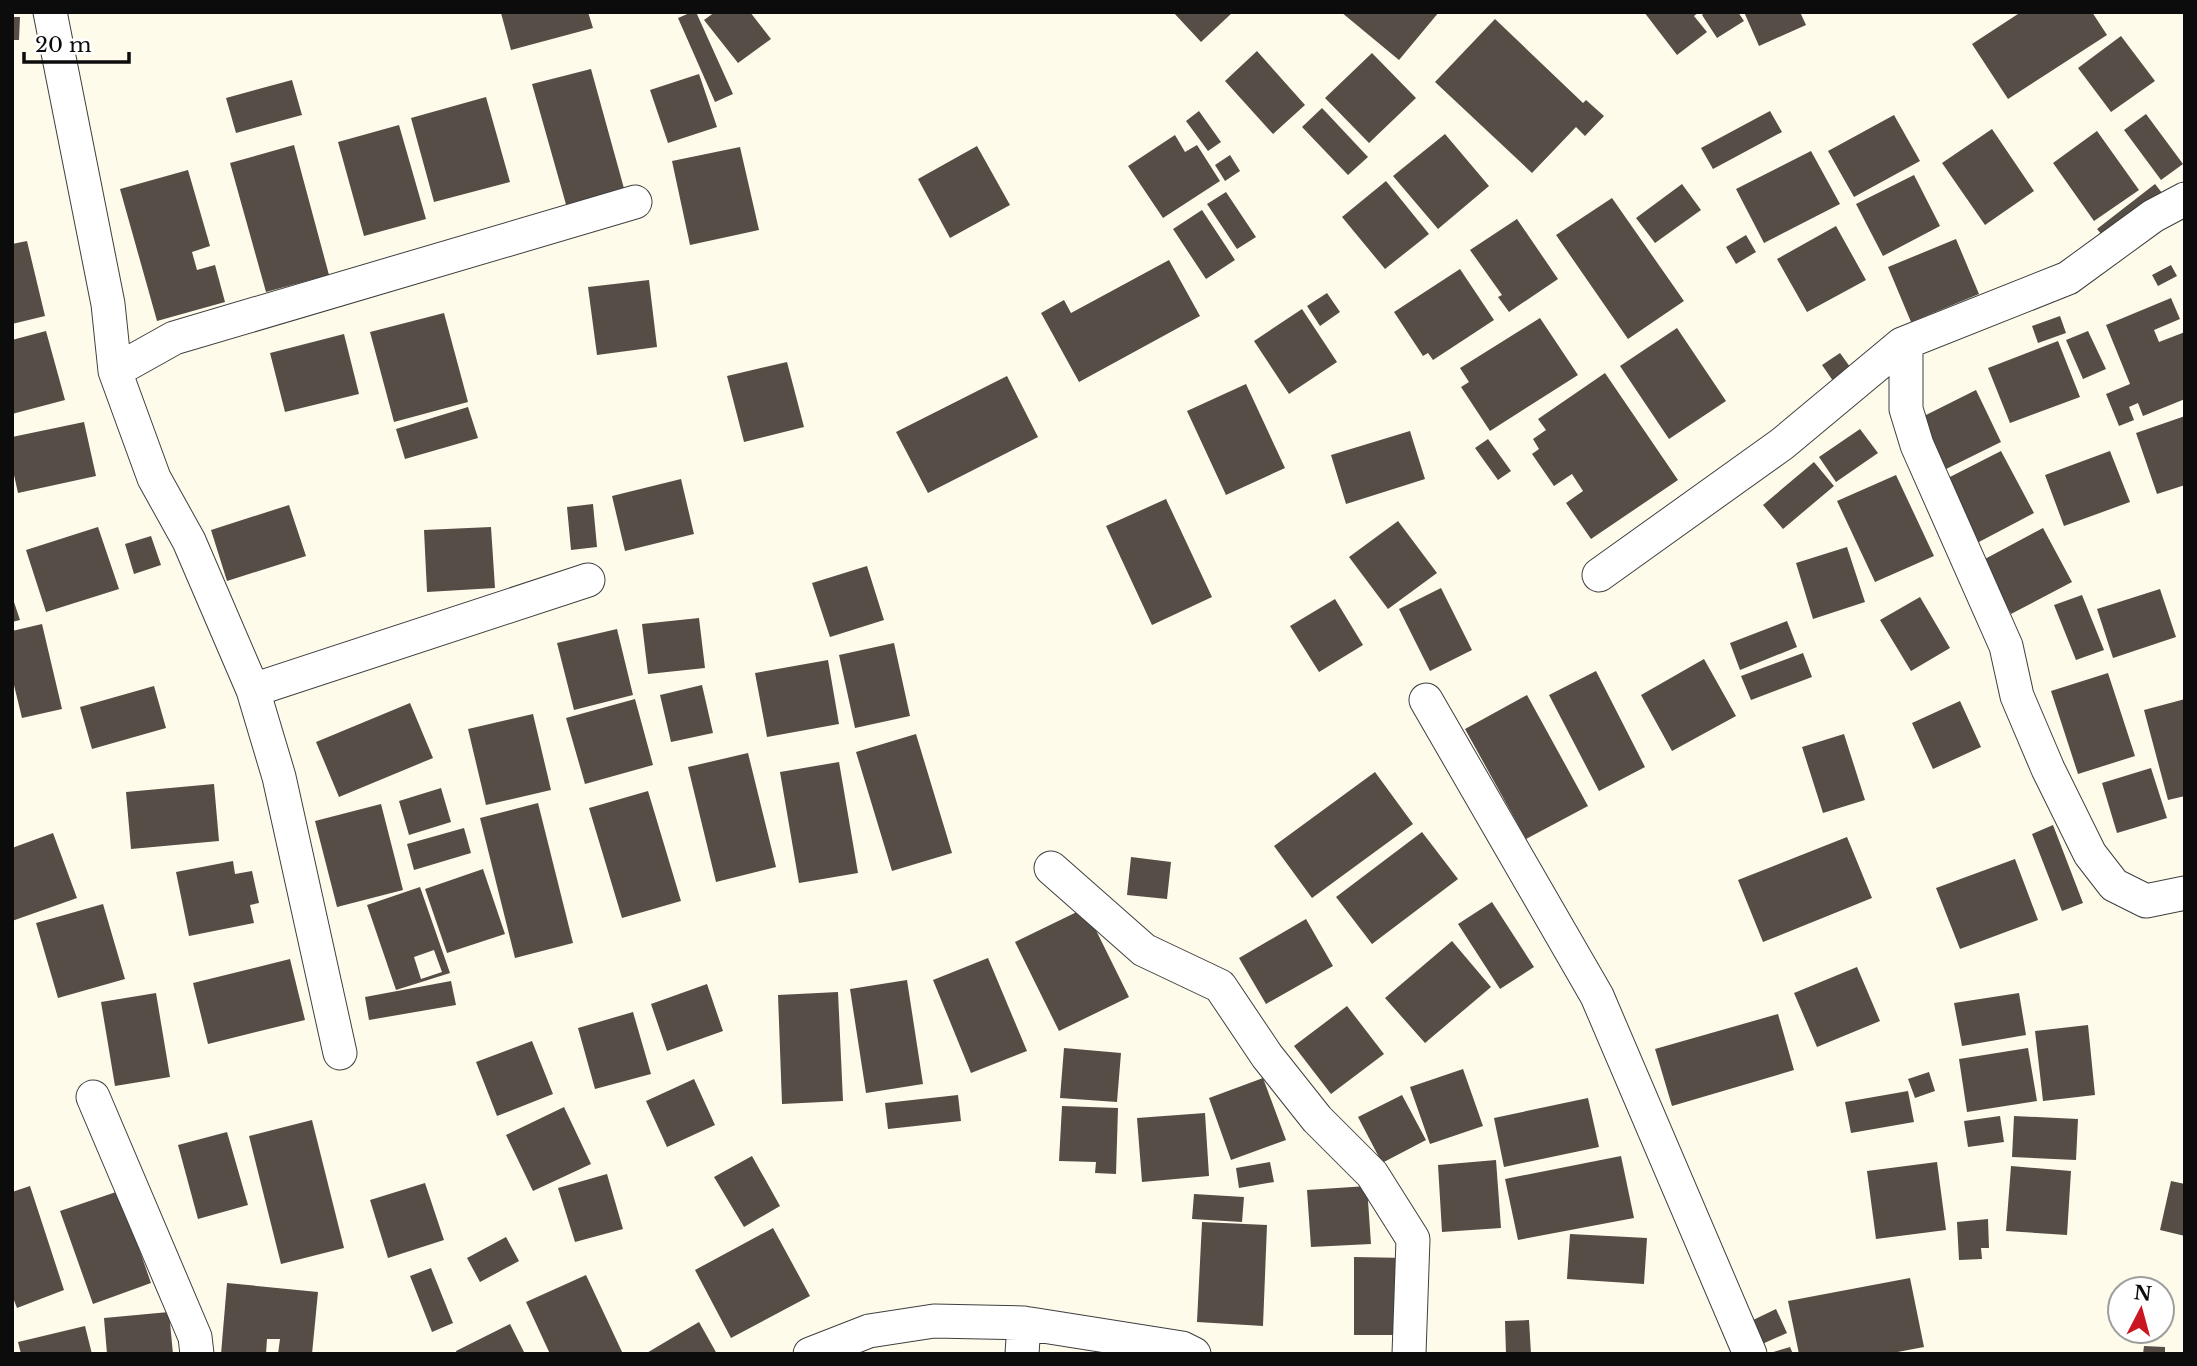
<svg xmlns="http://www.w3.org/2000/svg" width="2197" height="1366" font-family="'Libre Baskerville',serif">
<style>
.building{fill:#564d47;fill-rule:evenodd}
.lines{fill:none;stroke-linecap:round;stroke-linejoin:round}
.street-casing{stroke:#3f3f3f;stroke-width:35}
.street{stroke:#fff;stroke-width:33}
</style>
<rect width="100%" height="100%" fill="#fffbeb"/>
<!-- building -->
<path class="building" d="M 588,12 L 593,28 L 511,50 L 501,13 Z
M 692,12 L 696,12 L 733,94 L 715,102 L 678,18 Z
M 715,12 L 750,12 L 771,39 L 738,63 L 704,20 Z
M 1173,12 L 1233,12 L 1201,42 Z
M 1341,12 L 1439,12 L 1399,60 Z
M 1644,12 L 1699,12 L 1694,16 L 1707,32 L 1677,55 Z
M 1705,12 L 1738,12 L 1744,21 L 1717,38 L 1702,15 Z
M 1744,12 L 1800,12 L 1806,25 L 1759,46 Z
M 2021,12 L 2092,12 L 2107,35 L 2008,99 L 1972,44 Z
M 12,17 L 20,17 L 19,40 L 12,40 Z
M 1495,19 L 1583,103 L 1586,100 L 1604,116 L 1585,136 L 1576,127 L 1532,173 L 1435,82 Z
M 2121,36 L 2155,81 L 2111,112 L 2078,68 Z
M 1257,51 L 1305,105 L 1273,134 L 1225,81 Z
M 1372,53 L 1416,98 L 1369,143 L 1325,98 Z
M 591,69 L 625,192 L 567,208 L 532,84 Z
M 699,74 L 717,127 L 668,143 L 650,90 Z
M 292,80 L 302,115 L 236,133 L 226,98 Z
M 486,97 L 510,182 L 434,202 L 411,118 Z
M 1322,108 L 1368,157 L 1348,175 L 1302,127 Z
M 1199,111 L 1221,142 L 1208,151 L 1186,121 Z
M 1770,111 L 1782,132 L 1713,169 L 1701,148 Z
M 2146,114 L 2183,164 L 2161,180 L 2124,130 Z
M 1894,115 L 1920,161 L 1854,197 L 1828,151 Z
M 399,125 L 426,219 L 364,236 L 338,142 Z
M 1992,129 L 2034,191 L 1985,225 L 1942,163 Z
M 2097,131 L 2139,190 L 2094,221 L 2053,163 Z
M 1445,134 L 1489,186 L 1438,229 L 1393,176 Z
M 1175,135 L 1185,152 L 1197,145 L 1220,181 L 1163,218 L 1128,166 Z
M 294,145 L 329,275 L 266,292 L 230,163 Z
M 977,146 L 1010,205 L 950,238 L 918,179 Z
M 740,147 L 759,230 L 690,245 L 672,161 Z
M 1811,151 L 1840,204 L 1764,243 L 1736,189 Z
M 1230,155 L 1240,171 L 1225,181 L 1215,165 Z
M 188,170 L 210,246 L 192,252 L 197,270 L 215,265 L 225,302 L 157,321 L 120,189 Z
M 1914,175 L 1940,226 L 1883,256 L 1856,204 Z
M 1386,181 L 1429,234 L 1385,269 L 1342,217 Z
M 1682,184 L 1701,210 L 1655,243 L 1636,218 Z
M 2155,184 L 2166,198 L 2109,243 L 2097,229 Z
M 1226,192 L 1256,237 L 1237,249 L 1207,204 Z
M 1612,198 L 1684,301 L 1628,339 L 1556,235 Z
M 1202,210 L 1235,260 L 1206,279 L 1173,229 Z
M 1517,219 L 1558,279 L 1509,312 L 1498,297 L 1502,295 L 1470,250 Z
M 1836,226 L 1866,280 L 1807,312 L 1777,259 Z
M 1746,235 L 1756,252 L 1736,264 L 1726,247 Z
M 1956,239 L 1979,294 L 1911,322 L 1888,267 Z
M 27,241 L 45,316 L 12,324 L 12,244 Z
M 1169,260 L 1200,316 L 1079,382 L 1041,313 L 1064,300 L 1071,313 Z
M 2171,265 L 2177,276 L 2158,286 L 2152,275 Z
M 1460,269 L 1494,320 L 1433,360 L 1428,353 L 1423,356 L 1394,312 Z
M 649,280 L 657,347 L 597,355 L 588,287 Z
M 1327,293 L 1340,312 L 1320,326 L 1307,306 Z
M 2171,298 L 2180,319 L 2154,330 L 2159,342 L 2185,332 L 2185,399 L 2143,416 L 2138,403 L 2129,407 L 2134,420 L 2119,426 L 2106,394 L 2130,384 L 2106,325 Z
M 1302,309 L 1337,362 L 1289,394 L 1254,341 Z
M 444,313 L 468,402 L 394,422 L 370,332 Z
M 2060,316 L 2066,333 L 2038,343 L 2032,326 Z
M 1540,318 L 1578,375 L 1490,431 L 1461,387 L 1469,382 L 1460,368 Z
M 1677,328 L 1726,401 L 1669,439 L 1620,366 Z
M 46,331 L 65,400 L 12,414 L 12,340 Z
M 2088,331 L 2106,369 L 2083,379 L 2066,340 Z
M 344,334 L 359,394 L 285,412 L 270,353 Z
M 2058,341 L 2080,397 L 2010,423 L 1988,368 Z
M 1840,353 L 1858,378 L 1840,391 L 1822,365 Z
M 787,362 L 804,427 L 744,442 L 727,376 Z
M 1605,373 L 1678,480 L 1591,539 L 1566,503 L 1583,491 L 1572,474 L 1554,486 L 1532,454 L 1539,449 L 1533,439 L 1546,430 L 1538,419 Z
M 1007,376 L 1038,437 L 928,493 L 896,432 Z
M 1246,384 L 1285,468 L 1226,495 L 1187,411 Z
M 1976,390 L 2001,442 L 1940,472 L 1914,421 Z
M 468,407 L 478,438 L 405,459 L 396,429 Z
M 2185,416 L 2185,485 L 2157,494 L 2136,433 Z
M 84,422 L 96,476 L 18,493 L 12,466 L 12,437 Z
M 1860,429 L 1878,453 L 1836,482 L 1819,457 Z
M 1410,431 L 1425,479 L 1346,504 L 1331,455 Z
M 1488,439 L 1511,471 L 1498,480 L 1475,448 Z
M 2001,451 L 2034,513 L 1977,543 L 1944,480 Z
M 2110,451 L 2130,502 L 2064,526 L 2045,475 Z
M 1814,462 L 1834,486 L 1783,529 L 1763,505 Z
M 1896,475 L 1934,556 L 1875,582 L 1837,501 Z
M 681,479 L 694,534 L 625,551 L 612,496 Z
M 1166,499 L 1212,597 L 1152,625 L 1106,526 Z
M 593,504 L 597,547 L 571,550 L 567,507 Z
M 289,505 L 306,556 L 227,581 L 211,530 Z
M 1398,521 L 1437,573 L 1388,609 L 1349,557 Z
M 98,527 L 119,589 L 46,612 L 26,550 Z
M 491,527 L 495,588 L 427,592 L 424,530 Z
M 2043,528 L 2072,582 L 2011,614 L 1983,560 Z
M 151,536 L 161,565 L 134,574 L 125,544 Z
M 1847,547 L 1865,602 L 1813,619 L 1796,563 Z
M 867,566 L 884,620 L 830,637 L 812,583 Z
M 1441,588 L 1472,650 L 1430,671 L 1399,609 Z
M 2160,589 L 2176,637 L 2113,658 L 2097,609 Z
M 2082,595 L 2104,650 L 2076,660 L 2054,605 Z
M 12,596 L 20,620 L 12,622 Z
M 1920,597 L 1950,648 L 1911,671 L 1880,620 Z
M 1335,599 L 1363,645 L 1319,672 L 1290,626 Z
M 699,618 L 705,668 L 648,674 L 642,624 Z
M 1787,621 L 1797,647 L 1740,670 L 1730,643 Z
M 42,624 L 62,709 L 22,718 L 12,677 L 12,631 Z
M 617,629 L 633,695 L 574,710 L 557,643 Z
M 894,643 L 910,716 L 855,728 L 839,655 Z
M 1803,653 L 1812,677 L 1751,700 L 1741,676 Z
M 1704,659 L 1736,716 L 1672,751 L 1641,695 Z
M 828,660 L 839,724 L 767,737 L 755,673 Z
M 1596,671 L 1645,767 L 1599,791 L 1549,695 Z
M 2108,673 L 2135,756 L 2078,774 L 2051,691 Z
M 702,685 L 713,733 L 671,742 L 660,695 Z
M 154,686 L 166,728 L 92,749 L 80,707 Z
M 1527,695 L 1588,806 L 1526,839 L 1465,729 Z
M 635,699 L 653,765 L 585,784 L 566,718 Z
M 2185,699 L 2185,796 L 2168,800 L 2144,710 Z
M 1960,701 L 1981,747 L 1933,769 L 1912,723 Z
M 410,703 L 433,758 L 339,797 L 316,742 Z
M 533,714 L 551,790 L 486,805 L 468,729 Z
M 916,734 L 952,853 L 892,871 L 856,752 Z
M 1844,734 L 1865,800 L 1823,813 L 1802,747 Z
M 748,753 L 776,867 L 716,882 L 688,767 Z
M 839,762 L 858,873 L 799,883 L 780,772 Z
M 2151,768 L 2167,818 L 2117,833 L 2102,783 Z
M 1375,772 L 1413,824 L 1312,898 L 1274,846 Z
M 214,784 L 219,841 L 131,849 L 126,792 Z
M 441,788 L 451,822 L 409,835 L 399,801 Z
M 648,791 L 681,901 L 622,918 L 589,808 Z
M 538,803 L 573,943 L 515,958 L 480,818 Z
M 381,804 L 403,890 L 337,907 L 315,821 Z
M 2053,825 L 2083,903 L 2062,911 L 2032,834 Z
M 464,828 L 471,853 L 414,870 L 407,844 Z
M 1422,832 L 1458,879 L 1372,944 L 1336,897 Z
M 53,833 L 77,898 L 12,921 L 12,848 Z
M 1847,837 L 1872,898 L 1763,942 L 1738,880 Z
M 1131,857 L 1171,862 L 1167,899 L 1127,895 Z
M 2015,859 L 2038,920 L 1960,949 L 1936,888 Z
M 233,861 L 235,874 L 252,871 L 259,903 L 250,905 L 254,923 L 189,936 L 176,872 Z
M 483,869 L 505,934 L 447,953 L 425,889 Z
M 420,887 L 450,973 L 396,990 L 367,905 ZM 434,950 L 442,972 L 421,979 L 414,957 Z
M 1492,902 L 1534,967 L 1500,989 L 1458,924 Z
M 103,904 L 125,979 L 58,998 L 36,923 Z
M 1085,908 L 1129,997 L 1059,1031 L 1015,942 Z
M 1306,919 L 1333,966 L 1266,1004 L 1239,958 Z
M 1452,941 L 1491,987 L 1425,1043 L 1385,998 Z
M 988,958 L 1027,1051 L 971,1073 L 933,980 Z
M 290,959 L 305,1020 L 208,1044 L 193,983 Z
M 1857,967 L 1880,1021 L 1817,1047 L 1794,993 Z
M 907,980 L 923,1084 L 866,1093 L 850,989 Z
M 451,981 L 456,1005 L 369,1020 L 365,997 Z
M 707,984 L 723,1031 L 667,1051 L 651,1004 Z
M 838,992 L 843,1101 L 782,1104 L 778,995 Z
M 156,993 L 170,1077 L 115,1086 L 101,1002 Z
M 2019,993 L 2026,1035 L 1962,1046 L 1954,1003 Z
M 1347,1006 L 1384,1054 L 1331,1094 L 1294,1046 Z
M 633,1012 L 651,1074 L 595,1089 L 578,1028 Z
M 1778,1014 L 1794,1070 L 1672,1106 L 1655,1049 Z
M 2088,1025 L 2095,1095 L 2043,1101 L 2035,1031 Z
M 532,1041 L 553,1094 L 497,1116 L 476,1062 Z
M 1064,1048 L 1121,1053 L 1117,1102 L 1060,1098 Z
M 2028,1048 L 2037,1101 L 1967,1112 L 1959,1059 Z
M 1463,1069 L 1483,1126 L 1430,1144 L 1410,1087 Z
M 1929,1072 L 1935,1091 L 1915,1098 L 1908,1079 Z
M 1263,1078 L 1286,1140 L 1231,1160 L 1209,1098 Z
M 694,1079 L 715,1125 L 667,1147 L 646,1101 Z
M 1908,1091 L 1914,1122 L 1851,1133 L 1845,1102 Z
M 958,1095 L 961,1121 L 888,1129 L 885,1103 Z
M 1402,1095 L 1426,1140 L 1382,1163 L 1358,1117 Z
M 1588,1098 L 1599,1147 L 1504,1167 L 1494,1118 Z
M 1062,1106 L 1118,1108 L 1116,1174 L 1095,1173 L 1096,1162 L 1059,1161 Z
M 564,1107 L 591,1164 L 533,1191 L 506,1135 Z
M 1205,1113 L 1209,1176 L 1142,1182 L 1137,1118 Z
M 2000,1116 L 2004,1142 L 1968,1147 L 1964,1121 Z
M 2014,1116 L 2078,1119 L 2076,1160 L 2012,1157 Z
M 312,1120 L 344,1248 L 281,1264 L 249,1136 Z
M 227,1132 L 248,1205 L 198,1219 L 178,1145 Z
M 752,1156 L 780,1206 L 744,1227 L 714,1177 Z
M 1621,1156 L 1634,1218 L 1518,1240 L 1505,1179 Z
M 1496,1160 L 1501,1228 L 1442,1232 L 1438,1165 Z
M 1270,1162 L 1274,1182 L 1239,1188 L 1236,1168 Z
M 1937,1162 L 1946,1230 L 1876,1239 L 1867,1171 Z
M 2011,1166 L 2071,1171 L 2067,1235 L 2006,1231 Z
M 607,1174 L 623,1229 L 575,1242 L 558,1188 Z
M 2171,1181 L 2185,1184 L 2185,1236 L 2160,1230 Z
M 425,1183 L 444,1240 L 388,1258 L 370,1200 Z
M 30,1186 L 64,1290 L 17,1308 L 12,1295 L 12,1192 Z
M 1367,1186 L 1371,1244 L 1311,1247 L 1307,1190 Z
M 119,1191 L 151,1283 L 93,1304 L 60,1211 Z
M 1194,1194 L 1244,1197 L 1242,1222 L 1192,1219 Z
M 1988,1219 L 1989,1248 L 1981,1248 L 1982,1259 L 1959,1260 L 1957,1222 Z
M 1202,1222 L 1267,1225 L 1263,1326 L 1197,1322 Z
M 773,1228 L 810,1296 L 731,1338 L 695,1270 Z
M 1570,1234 L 1647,1238 L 1644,1284 L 1567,1279 Z
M 506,1237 L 519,1261 L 480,1282 L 467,1258 Z
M 1354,1257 L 1407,1258 L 1407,1335 L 1354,1335 Z
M 431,1268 L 453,1323 L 432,1332 L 410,1276 Z
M 586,1275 L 623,1354 L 550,1354 L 526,1302 Z
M 1910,1278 L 1924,1347 L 1887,1354 L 1799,1354 L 1788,1301 Z
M 227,1283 L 318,1292 L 312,1354 L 278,1354 L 280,1339 L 267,1339 L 266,1354 L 221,1354 Z
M 1776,1309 L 1787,1333 L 1760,1345 L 1749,1322 Z
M 169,1312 L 173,1354 L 107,1354 L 104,1318 Z
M 1529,1320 L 1531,1354 L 1506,1354 L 1505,1321 Z
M 699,1322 L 717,1354 L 645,1354 Z
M 510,1324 L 525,1354 L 457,1354 L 456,1351 Z
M 85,1326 L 92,1354 L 21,1354 L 18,1342 Z
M 2144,1346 L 2165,1347 L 2165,1354 L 2143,1354 Z
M 1790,1347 L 1793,1354 L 1770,1354 L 1770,1353 Z"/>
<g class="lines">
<defs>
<path id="street" d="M 50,12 L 108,304 L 115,371 L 154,478 L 189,541 L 253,690 L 279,777 L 340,1053
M 1906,343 L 1906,409 L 1917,445 L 2006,646 L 2017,696 L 2048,769 L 2090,854 L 2114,885 L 2146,901 L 2185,893
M 115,371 L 174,338 L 635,202
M 1599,575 L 1782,444 L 1902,344 L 2068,278 L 2153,216 L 2185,199
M 253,690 L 588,580
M 1426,700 L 1597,996 L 1750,1354
M 1051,868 L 1144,950 L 1220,986 L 1267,1056 L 1317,1119 L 1372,1174 L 1413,1239 L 1409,1354
M 93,1097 L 195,1337 L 197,1354
M 810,1354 L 869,1331 L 934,1321 L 1024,1323 L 1182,1348 L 1194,1354
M 1022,1354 L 1024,1323"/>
</defs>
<!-- street casing -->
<use href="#street" class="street-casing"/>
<!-- street -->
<use href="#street" class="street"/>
</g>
<!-- border -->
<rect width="2197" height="1366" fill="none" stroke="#0c0c0c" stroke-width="28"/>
<!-- north arrow -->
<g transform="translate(2141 1310) rotate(6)"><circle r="33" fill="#ffffff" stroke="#9e9e9e" stroke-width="2"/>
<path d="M0-5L12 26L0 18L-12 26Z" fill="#ca1621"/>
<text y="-10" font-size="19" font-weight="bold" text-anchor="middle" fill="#0c0c0c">N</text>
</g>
<!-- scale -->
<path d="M24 52v10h105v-10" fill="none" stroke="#0c0c0c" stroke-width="3.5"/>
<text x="35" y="52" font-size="21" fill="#0c0c0c" stroke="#ffffff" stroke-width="5" paint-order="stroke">20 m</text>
</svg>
